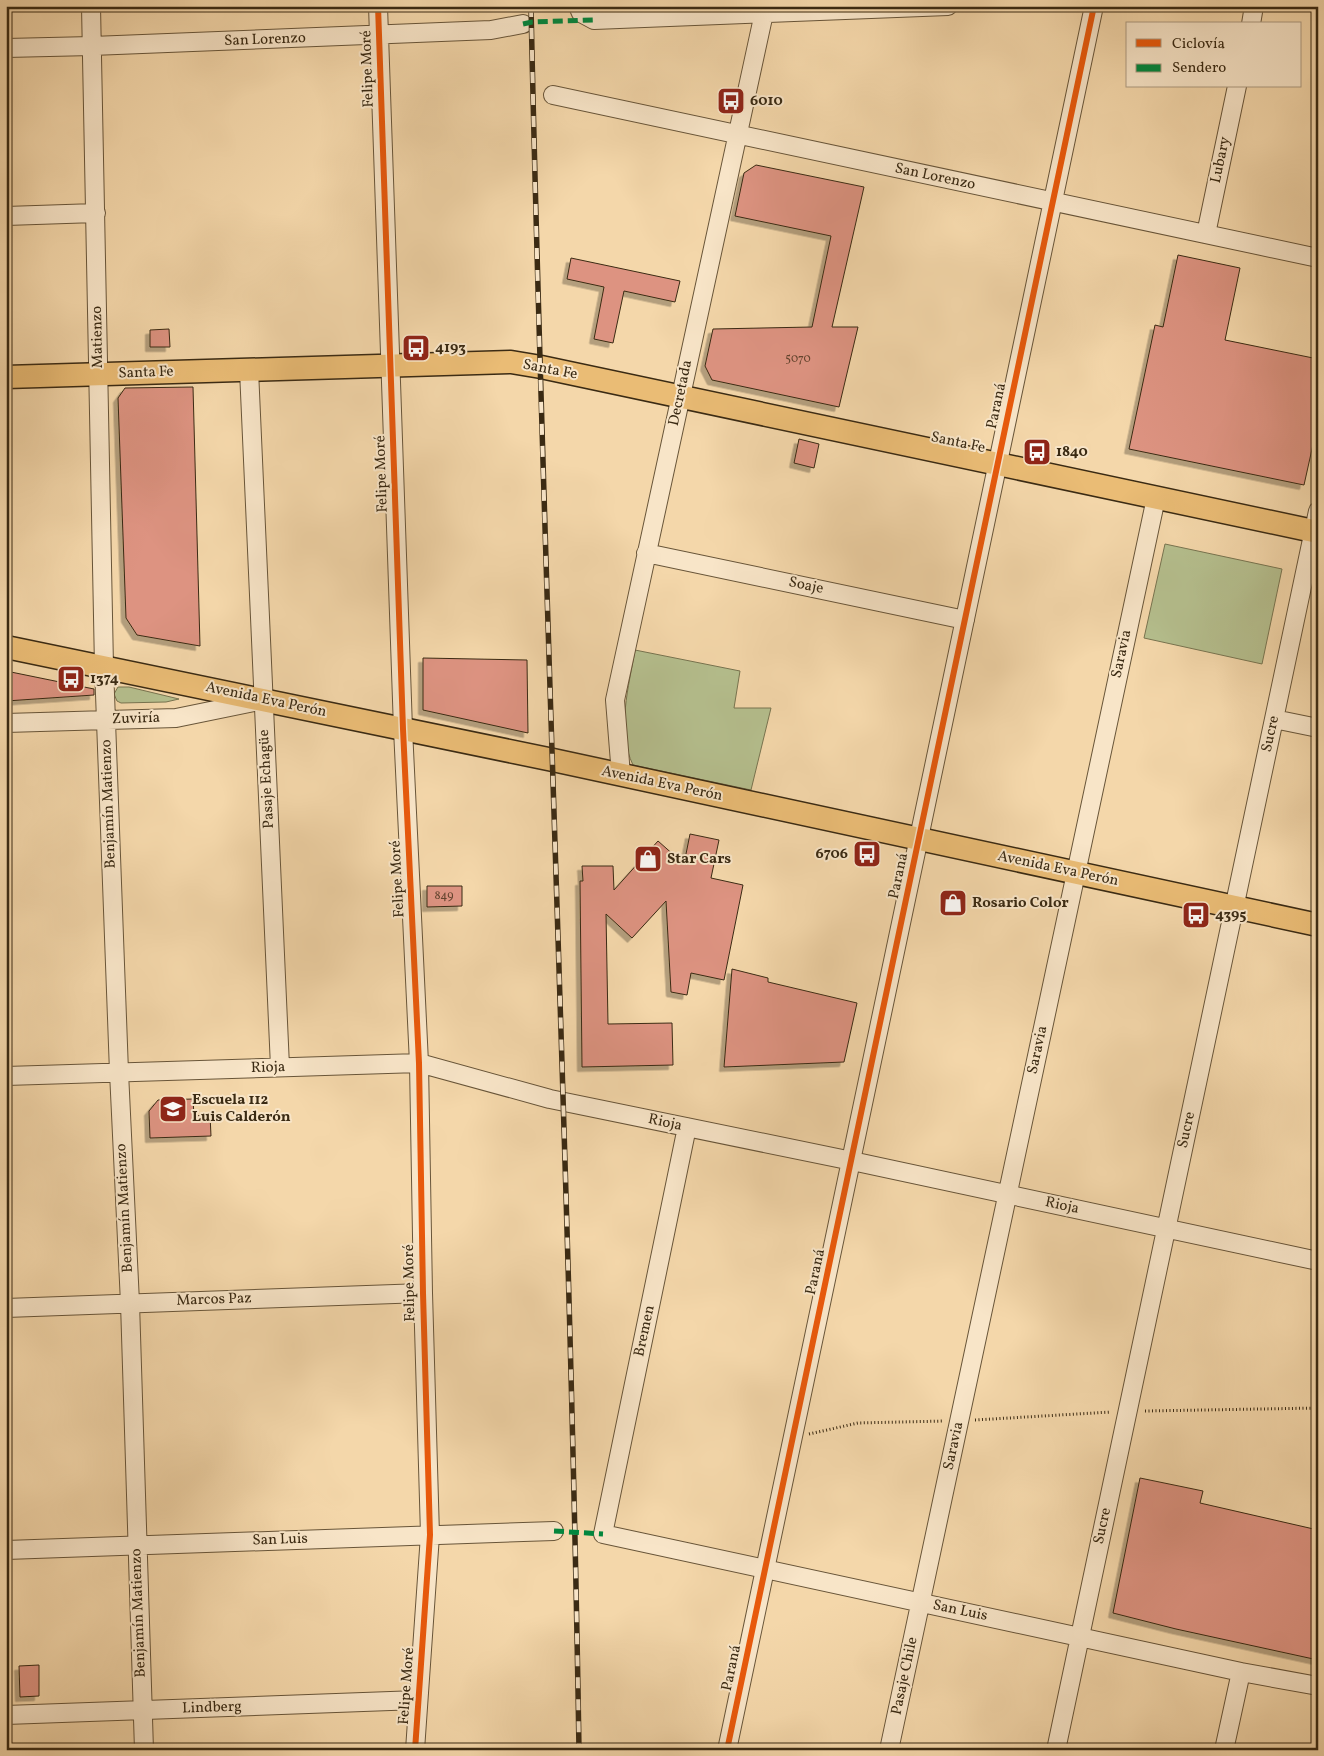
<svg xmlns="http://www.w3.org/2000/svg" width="1324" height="1756" font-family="Vollkorn,serif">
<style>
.green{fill:#b5bf8e;stroke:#787450}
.building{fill:#dd9381;stroke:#3a2a13;filter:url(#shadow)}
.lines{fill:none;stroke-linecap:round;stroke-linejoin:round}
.minor-casing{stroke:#685539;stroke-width:20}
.major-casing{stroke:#3a2a13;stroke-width:25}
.path{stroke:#3a2a13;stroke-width:3;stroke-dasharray:1 2.5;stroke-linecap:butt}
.minor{stroke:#f8e5c8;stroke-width:18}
.major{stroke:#eabc75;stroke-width:22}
.rail-casing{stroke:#3a2a13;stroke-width:5.5}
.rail{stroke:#f8e5c8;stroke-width:4;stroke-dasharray:11;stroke-linecap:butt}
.quiet{stroke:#00873e;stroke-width:5;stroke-dasharray:10 5;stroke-linecap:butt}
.cycleway-casing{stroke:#f8e5c8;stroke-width:9}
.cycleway{stroke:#e8590c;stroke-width:6}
.labels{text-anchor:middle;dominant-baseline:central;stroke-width:4;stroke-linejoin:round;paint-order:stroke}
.number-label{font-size:12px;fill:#63442e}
.street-label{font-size:15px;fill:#3a2a13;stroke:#f8e5c8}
.poi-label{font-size:15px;font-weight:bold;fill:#3a2a13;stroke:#f8e5c8;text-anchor:start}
</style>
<defs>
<filter id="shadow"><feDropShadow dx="-4.5" dy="4.5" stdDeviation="0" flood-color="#0004"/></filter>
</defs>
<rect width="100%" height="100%" fill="#f4d7aa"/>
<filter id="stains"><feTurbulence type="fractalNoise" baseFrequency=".004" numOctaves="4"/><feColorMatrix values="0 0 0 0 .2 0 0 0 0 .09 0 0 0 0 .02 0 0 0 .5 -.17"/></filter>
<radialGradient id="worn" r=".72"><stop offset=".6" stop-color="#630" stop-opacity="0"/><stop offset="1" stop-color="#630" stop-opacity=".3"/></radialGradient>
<!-- green -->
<path class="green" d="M 1165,544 L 1282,569 L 1262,664 L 1144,638 Z
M 635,650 L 740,671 L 734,708 L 771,708 L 751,790 L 633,765 C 616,730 629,686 635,650 Z
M 118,687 L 129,687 L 179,699 L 166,702 L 121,703 L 117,701 L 114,694 Z"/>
<!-- building -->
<path class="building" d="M 756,165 L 864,187 L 832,327 L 858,327 L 839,407 L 712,380 L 705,366 L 713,329 L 812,327 L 831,236 L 735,216 L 744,173 Z
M 1178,255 L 1240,268 L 1225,340 L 1318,359 L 1318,422 L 1304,485 L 1129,449 L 1155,325 L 1163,327 Z
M 571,258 L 680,281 L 675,302 L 624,291 L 613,343 L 594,339 L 604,287 L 567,279 Z
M 169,329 L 170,347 L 150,347 L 150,330 Z
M 193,387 L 200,646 L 137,635 L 126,618 L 118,398 L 125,388 Z
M 799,439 L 819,444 L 814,468 L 794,463 Z
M 423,658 L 527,660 L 528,733 L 423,710 Z
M 6,671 L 94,689 L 94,695 L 6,701 Z
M 690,834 L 719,840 L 711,878 L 743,885 L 724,980 L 691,973 L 687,995 L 671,992 L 666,901 L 632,938 L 606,914 L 608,1024 L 672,1023 L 673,1065 L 582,1067 L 580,881 L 583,881 L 582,866 L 613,866 L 614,890 L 658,841 L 684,864 Z
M 427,886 L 462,886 L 462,906 L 427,907 Z
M 732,969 L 768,978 L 768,982 L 857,1003 L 844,1062 L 724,1067 Z
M 193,1099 L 194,1116 L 210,1115 L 211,1136 L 150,1138 L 149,1111 L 158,1100 Z
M 1140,1478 L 1203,1491 L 1200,1503 L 1318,1530 L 1318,1660 L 1176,1629 L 1113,1613 Z
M 39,1665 L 39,1696 L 20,1697 L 19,1666 Z"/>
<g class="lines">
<defs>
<path id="minor" d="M 91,6 L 104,667 L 119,1072 L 130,1303 L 144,1750
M 378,6 L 403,729 L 419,1063 L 423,1293 L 430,1535 L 415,1750
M 578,6 L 581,13 L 594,20 L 948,6
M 1251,24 L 1254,6
M 6,48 L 92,46 L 491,30 L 523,24
M 553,95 L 1318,258
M 6,216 L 96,213
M 1206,234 L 1237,86
M 249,370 L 280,1067
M 646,553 L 965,620
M 1274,719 L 1318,728
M 6,723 L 176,718 L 259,701
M 621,775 L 615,700 L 764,13
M 6,1076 L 419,1063 L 550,1099 L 852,1161 L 1318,1261
M 687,1127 L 603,1534 L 1241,1672 L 1318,1686
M 6,1308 L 423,1293
M 6,1550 L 554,1531
M 6,1715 L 418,1700
M 727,1750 L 1094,6
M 889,1750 L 1156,498
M 1056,1750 L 1318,511
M 1224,1750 L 1241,1672"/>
<path id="major" d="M 6,377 L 511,362 L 541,367 L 1318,532
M 6,647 L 553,760 L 1318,925"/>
</defs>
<!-- minor casing -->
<use href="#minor" class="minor-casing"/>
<!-- major casing -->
<use href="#major" class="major-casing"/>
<!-- path -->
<path class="path" d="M 1145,1411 L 1318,1408
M 975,1420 L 1111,1412
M 809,1434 L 858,1423 L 944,1421"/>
<!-- minor -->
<use href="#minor" class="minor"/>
<!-- major -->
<use href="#major" class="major"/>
<defs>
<path id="rail" d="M 531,6 C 543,588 570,1168 579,1750"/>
</defs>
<!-- rail casing -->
<use href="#rail" class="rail-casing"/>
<!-- rail -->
<use href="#rail" class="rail"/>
<!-- quiet -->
<path class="quiet" d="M 523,24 L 532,22 L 594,20
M 554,1531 L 603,1534"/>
<defs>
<path id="cycleway" d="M 378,6 L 403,729 L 419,1063 L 423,1293 L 430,1535 L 415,1750
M 727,1750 L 1094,6"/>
</defs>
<!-- cycleway casing -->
<use href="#cycleway" class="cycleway-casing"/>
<!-- cycleway -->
<use href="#cycleway" class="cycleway"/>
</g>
<!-- icons -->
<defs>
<symbol id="bus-square" viewBox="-11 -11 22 22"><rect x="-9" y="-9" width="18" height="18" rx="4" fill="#8f2418" stroke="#f8e5c8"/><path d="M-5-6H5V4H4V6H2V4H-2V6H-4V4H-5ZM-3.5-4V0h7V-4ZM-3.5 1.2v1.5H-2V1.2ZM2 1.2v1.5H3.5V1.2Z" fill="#fff"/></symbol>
<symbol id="shop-square" viewBox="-11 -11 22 22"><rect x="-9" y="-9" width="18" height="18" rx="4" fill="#8f2418" stroke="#f8e5c8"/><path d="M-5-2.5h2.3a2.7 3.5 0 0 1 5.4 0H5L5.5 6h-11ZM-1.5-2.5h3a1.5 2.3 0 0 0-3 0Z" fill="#fff"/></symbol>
<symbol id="school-square" viewBox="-11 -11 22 22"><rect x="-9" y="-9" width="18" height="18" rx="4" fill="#8f2418" stroke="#f8e5c8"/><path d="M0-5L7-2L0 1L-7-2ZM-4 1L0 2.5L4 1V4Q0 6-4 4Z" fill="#fff"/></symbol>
</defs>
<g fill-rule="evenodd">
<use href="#bus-square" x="715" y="85" width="32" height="32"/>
<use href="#bus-square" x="400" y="332" width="32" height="32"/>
<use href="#bus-square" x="1021" y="436" width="32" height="32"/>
<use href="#bus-square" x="55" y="663" width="32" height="32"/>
<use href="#bus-square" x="851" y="838" width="32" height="32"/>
<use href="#shop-square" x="632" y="843" width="32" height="32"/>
<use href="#shop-square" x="937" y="887" width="32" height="32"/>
<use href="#bus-square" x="1180" y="899" width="32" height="32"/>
<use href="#school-square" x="157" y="1093" width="32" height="32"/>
</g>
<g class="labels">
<!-- number labels -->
<g class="number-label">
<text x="798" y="359">5070</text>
<text x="444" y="896">849</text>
</g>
<!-- street labels -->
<g class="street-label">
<text transform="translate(265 40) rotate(-2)">San Lorenzo</text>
<text transform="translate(368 69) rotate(-92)">Felipe Moré</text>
<text transform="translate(1221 160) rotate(-78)">Lubary</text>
<text transform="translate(935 177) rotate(12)">San Lorenzo</text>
<text transform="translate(98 337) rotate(-91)">Matienzo</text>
<text transform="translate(550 370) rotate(11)">Santa Fe</text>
<text transform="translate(146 373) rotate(-2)">Santa Fe</text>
<text transform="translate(681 393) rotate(-78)">Decretada</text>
<text transform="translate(997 406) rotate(-78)">Paraná</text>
<text transform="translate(958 443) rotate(12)">Santa Fe</text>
<text transform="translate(382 474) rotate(-92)">Felipe Moré</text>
<text transform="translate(806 586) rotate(12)">Soaje</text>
<text transform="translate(1122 654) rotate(-78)">Saravia</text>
<text transform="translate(266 700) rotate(12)">Avenida Eva Perón</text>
<text transform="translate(136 719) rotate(-2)">Zuviría</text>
<text transform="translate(1271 734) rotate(-78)">Sucre</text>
<text transform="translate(267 779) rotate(-93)">Pasaje Echagüe</text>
<text transform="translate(662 784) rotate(12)">Avenida Eva Perón</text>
<text transform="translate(109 804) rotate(-92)">Benjamín Matienzo</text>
<text transform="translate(1058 869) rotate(12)">Avenida Eva Perón</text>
<text transform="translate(899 876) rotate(-78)">Paraná</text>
<text transform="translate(398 879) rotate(-93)">Felipe Moré</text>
<text transform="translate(1038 1050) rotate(-78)">Saravia</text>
<text transform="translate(268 1068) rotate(-2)">Rioja</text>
<text transform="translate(665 1123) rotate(12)">Rioja</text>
<text transform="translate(1187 1130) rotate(-78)">Sucre</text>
<text transform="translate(1062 1206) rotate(12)">Rioja</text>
<text transform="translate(125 1208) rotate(-93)">Benjamín Matienzo</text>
<text transform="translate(816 1272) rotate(-78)">Paraná</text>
<text transform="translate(410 1283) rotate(-91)">Felipe Moré</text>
<text transform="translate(214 1300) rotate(-2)">Marcos Paz</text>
<text transform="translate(645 1331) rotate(-78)">Bremen</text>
<text transform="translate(954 1446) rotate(-78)">Saravia</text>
<text transform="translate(1103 1526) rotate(-78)">Sucre</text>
<text transform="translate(280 1540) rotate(-2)">San Luis</text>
<text transform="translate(960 1611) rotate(12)">San Luis</text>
<text transform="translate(139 1613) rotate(-92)">Benjamín Matienzo</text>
<text transform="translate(732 1668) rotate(-78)">Paraná</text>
<text transform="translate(905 1676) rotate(-78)">Pasaje Chile</text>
<text transform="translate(407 1686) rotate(-86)">Felipe Moré</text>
<text transform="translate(212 1708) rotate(-2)">Lindberg</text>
</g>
<!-- poi labels -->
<g class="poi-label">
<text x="750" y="101">6010</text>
<text x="435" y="348">4193</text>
<text x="1056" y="452">1840</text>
<text x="90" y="679">1374</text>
<text x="848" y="854" text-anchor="end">6706</text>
<text x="667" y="859">Star Cars</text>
<text x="972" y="903">Rosario Color</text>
<text x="1215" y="915">4395</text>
<text x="192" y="1100">Escuela 112<tspan x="192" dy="17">Luis Calderón</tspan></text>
</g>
</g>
<!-- margin -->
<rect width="1324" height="1756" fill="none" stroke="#f4d7aa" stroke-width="25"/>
<rect x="8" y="8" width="1309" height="1741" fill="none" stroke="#3a2a13" stroke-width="2.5"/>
<rect x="12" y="12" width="1299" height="1731" fill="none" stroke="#3a2a13"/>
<!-- legend -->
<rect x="1126" y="22" width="175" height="65" fill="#f8e5c8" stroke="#ac9a80"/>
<rect x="1136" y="39" width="25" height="8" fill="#e8590c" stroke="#ac9a80"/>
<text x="1172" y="48" font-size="15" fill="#3a2a13">Ciclovía</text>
<rect x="1136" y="64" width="25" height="8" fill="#00873e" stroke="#ac9a80"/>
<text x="1172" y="72" font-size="15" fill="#3a2a13">Sendero</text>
<rect width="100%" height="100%" filter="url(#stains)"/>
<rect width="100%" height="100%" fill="url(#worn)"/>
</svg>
